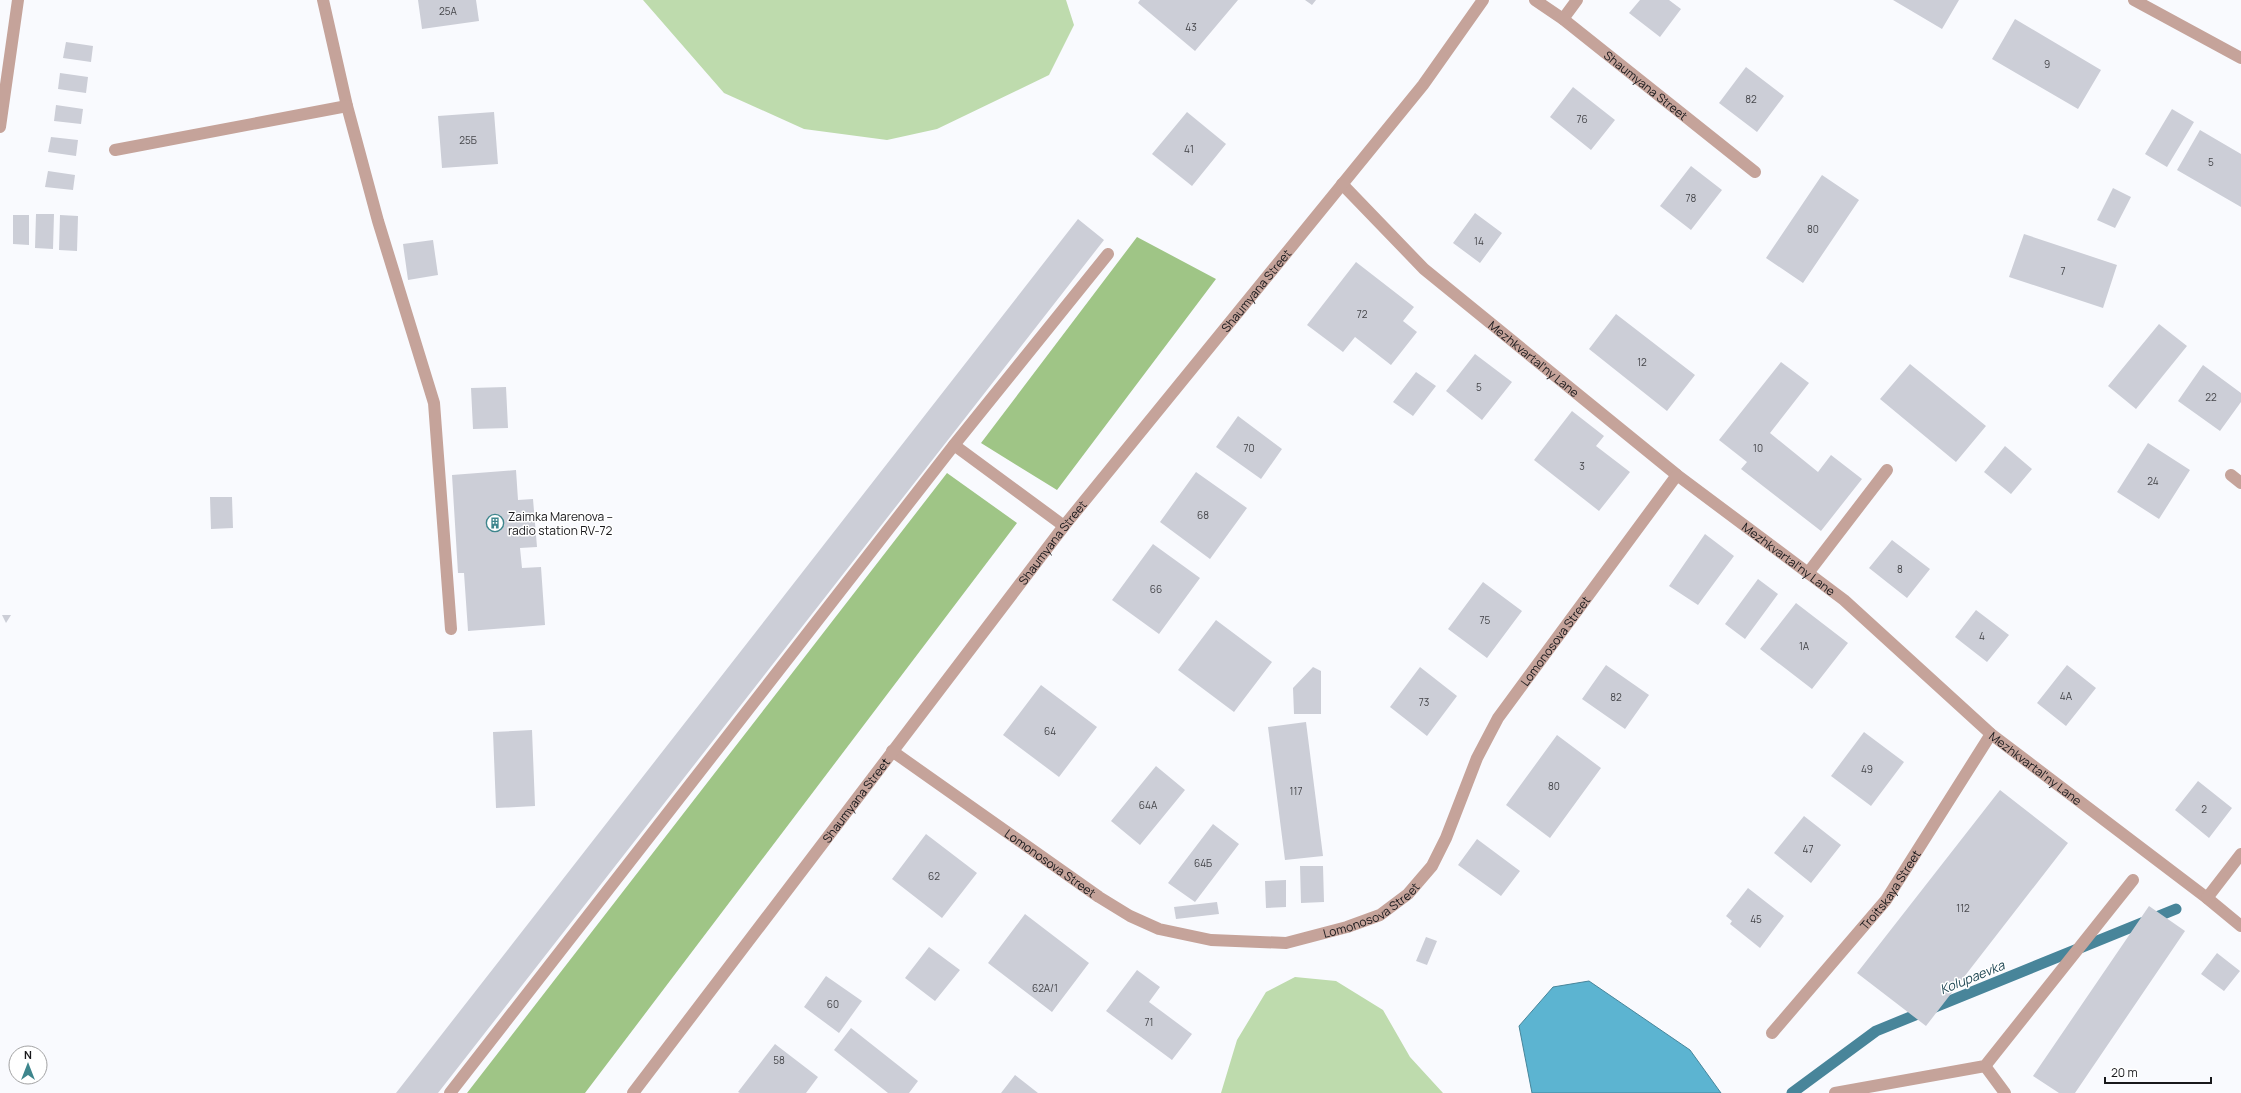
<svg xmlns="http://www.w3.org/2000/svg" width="2241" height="1093" font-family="Manrope,sans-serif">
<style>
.green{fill:#bedbad}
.forest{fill:#9fc586}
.water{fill:#5cb4d1;stroke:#48859a}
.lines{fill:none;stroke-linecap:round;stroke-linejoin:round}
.stream{stroke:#48859a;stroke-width:11}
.building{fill:#ccced7}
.minor{stroke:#c5a39a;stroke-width:12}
.labels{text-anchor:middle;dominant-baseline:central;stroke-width:3;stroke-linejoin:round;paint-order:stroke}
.number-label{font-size:10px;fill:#45464a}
.street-label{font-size:12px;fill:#18181b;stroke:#fff}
.poi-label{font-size:12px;fill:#18181b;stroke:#fff;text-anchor:start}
.water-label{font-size:13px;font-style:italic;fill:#224956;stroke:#fff}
</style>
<rect width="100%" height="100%" fill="#f9fafe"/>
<!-- green -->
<path class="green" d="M 643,0 L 1066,0 L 1074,25 L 1049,75 L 937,129 L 887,140 L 804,129 L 724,93 Z
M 1295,977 L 1336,981 L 1383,1010 L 1410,1057 L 1443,1093 L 1221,1093 L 1237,1040 L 1266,992 Z"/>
<!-- forest -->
<path class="forest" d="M 1137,237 L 1216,279 L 1057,490 L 981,443 Z
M 947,473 L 1017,523 L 585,1093 L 467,1093 Z"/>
<!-- water -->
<path class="water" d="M 1589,981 L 1690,1050 L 1721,1093 L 1532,1093 L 1519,1026 L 1553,987 Z"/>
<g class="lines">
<!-- stream -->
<path class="stream" d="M 1792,1093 L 1876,1031 L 2176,909"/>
</g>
<!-- building -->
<path class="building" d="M 418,0 L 476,0 L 479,21 L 422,29 Z
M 1140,0 L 1238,0 L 1195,51 L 1138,3 Z
M 1305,0 L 1316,0 L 1312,5 Z
M 1640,0 L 1669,0 L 1681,9 L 1660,37 L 1629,13 Z
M 1893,0 L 1959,0 L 1942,29 Z
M 2015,19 L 2101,70 L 2078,109 L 1992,59 Z
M 66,42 L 93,46 L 91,62 L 63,58 Z
M 1746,67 L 1784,96 L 1757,132 L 1719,103 Z
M 60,73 L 88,77 L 86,93 L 58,89 Z
M 1573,87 L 1615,120 L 1591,150 L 1550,117 Z
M 56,105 L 83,109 L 81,124 L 54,121 Z
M 2172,109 L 2194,122 L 2167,167 L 2145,154 Z
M 494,112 L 498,164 L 442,168 L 438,116 Z
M 1187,112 L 1226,144 L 1192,186 L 1152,154 Z
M 2200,130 L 2241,154 L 2241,207 L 2177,170 Z
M 51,137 L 78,140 L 76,156 L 48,152 Z
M 1691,166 L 1722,190 L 1691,230 L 1660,206 Z
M 48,171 L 75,175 L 73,190 L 45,187 Z
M 1822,175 L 1859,200 L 1803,283 L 1766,258 Z
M 2113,188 L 2131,197 L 2115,228 L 2097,220 Z
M 1475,213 L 1502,233 L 1480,263 L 1453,243 Z
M 36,214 L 54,214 L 53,249 L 35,248 Z
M 13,215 L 29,215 L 29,245 L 13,244 Z
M 60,215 L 78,216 L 77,251 L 59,250 Z
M 1078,219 L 1104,240 L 438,1093 L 396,1093 Z
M 2024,234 L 2117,265 L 2103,308 L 2009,277 Z
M 433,240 L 438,275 L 408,280 L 403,244 Z
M 1356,262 L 1414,307 L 1403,321 L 1417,332 L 1391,365 L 1355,337 L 1343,352 L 1307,325 Z
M 1616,314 L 1695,375 L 1667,411 L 1589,349 Z
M 2159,324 L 2187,346 L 2136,409 L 2108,386 Z
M 1475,354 L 1512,382 L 1482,420 L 1446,391 Z
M 1781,362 L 1809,383 L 1770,433 L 1818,472 L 1831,455 L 1862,479 L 1821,531 L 1741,469 L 1747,462 L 1719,440 Z
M 1910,364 L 1986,426 L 1956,462 L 1880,399 Z
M 2203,365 L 2241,393 L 2241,402 L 2220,431 L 2178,401 Z
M 1416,372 L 1436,386 L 1413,416 L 1393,402 Z
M 506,387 L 508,428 L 473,429 L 471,388 Z
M 1572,411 L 1604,436 L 1596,446 L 1630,472 L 1599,511 L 1534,460 Z
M 1238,416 L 1282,449 L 1261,479 L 1216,447 Z
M 2148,443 L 2190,470 L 2159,519 L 2117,492 Z
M 2005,446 L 2032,469 L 2011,494 L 1984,472 Z
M 516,470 L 518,500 L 533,499 L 537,547 L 520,548 L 522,568 L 541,567 L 545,625 L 468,631 L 464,573 L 458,573 L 452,475 Z
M 1196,472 L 1247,508 L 1210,559 L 1160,522 Z
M 210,497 L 232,497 L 233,528 L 211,529 Z
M 1705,534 L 1734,556 L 1698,605 L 1669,586 Z
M 1892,540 L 1930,569 L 1907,598 L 1869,568 Z
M 1153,544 L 1200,578 L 1159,634 L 1112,600 Z
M 1758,579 L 1778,594 L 1745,639 L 1725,624 Z
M 1483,582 L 1522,611 L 1487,658 L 1448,629 Z
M 1796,603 L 1848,643 L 1812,689 L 1760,649 Z
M 1976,610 L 2009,635 L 1987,662 L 1955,637 Z
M 2,615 L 11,615 L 6,623 Z
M 1216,620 L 1272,662 L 1234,712 L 1178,670 Z
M 1606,665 L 1649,695 L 1625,729 L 1582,699 Z
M 2067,665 L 2096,688 L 2066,726 L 2037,703 Z
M 1313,667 L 1321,671 L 1321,714 L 1294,714 L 1293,688 Z
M 1420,667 L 1457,696 L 1427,736 L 1390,707 Z
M 1041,685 L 1097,727 L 1059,777 L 1003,735 Z
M 1306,722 L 1323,856 L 1285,860 L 1268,727 Z
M 532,730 L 535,806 L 496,808 L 493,732 Z
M 1864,732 L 1904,762 L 1871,806 L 1831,776 Z
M 1557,735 L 1601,768 L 1550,838 L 1506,805 Z
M 1156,766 L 1185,790 L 1140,845 L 1111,821 Z
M 2198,781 L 2232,808 L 2209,838 L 2175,810 Z
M 2000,790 L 2068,843 L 1926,1026 L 1857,973 Z
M 1804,816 L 1841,845 L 1811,883 L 1774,853 Z
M 1213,824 L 1239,844 L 1195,902 L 1168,883 Z
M 926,834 L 977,873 L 942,918 L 892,879 Z
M 1477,839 L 1520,871 L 1501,896 L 1458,865 Z
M 1300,866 L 1323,866 L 1324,902 L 1301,903 Z
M 1286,880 L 1286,907 L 1266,908 L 1265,881 Z
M 1748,888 L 1784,916 L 1760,948 L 1730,924 L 1732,921 L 1726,916 Z
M 1217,902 L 1219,914 L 1176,919 L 1174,907 Z
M 2149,906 L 2185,931 L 2075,1093 L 2059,1093 L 2033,1076 Z
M 1025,914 L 1089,963 L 1052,1012 L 988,963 Z
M 1426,937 L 1437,941 L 1427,965 L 1416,961 Z
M 929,947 L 960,970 L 935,1001 L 905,978 Z
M 2217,953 L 2240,971 L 2224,991 L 2201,974 Z
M 1137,970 L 1160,987 L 1149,1002 L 1192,1034 L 1172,1060 L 1106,1011 Z
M 826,976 L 862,1001 L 839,1033 L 804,1007 Z
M 851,1028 L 918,1081 L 909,1093 L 888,1093 L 834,1050 Z
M 775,1044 L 818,1077 L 806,1093 L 740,1093 L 738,1092 Z
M 1015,1075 L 1038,1093 L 1001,1093 Z"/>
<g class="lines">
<!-- minor -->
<g class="minor">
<path d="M 323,0 L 347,106 L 378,221 L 434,403 L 451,629"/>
<path id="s1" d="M 1535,0 L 1563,19 L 1755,172"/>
<path d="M 2134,0 L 2241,58"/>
<path d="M 1563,19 L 1577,0"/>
<path d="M 0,127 L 18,0"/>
<path d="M 115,150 L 347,106"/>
<path id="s2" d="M 1342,184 L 1424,269 L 1677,475 L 1844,600 L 1991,734 L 2207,898 L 2241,926"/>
<path d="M 954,445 L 1064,526"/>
<path d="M 2231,475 L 2241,483"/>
<path d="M 1808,573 L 1887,470"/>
<path id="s3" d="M 892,751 L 1099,897 L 1130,916 L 1159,929 L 1211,940 L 1286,943 L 1347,927 L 1380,915 L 1408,894 L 1432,866 L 1446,838 L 1477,758 L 1498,718 L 1677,475"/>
<path d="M 2207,898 L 2241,854"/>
<path id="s4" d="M 1772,1033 L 1886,900 L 1991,734"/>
<path d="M 1985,1066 L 2005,1093"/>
<path d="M 450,1093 L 954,445 L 1108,254"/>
<path id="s5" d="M 633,1093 L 1064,526 L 1423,85 L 1483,0"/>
<path d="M 1835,1093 L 1985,1066 L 2133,880"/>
</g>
</g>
<!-- icons -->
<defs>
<symbol id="building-ring" viewBox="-11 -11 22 22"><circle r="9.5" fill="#fff" stroke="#3e868d" stroke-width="1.5"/><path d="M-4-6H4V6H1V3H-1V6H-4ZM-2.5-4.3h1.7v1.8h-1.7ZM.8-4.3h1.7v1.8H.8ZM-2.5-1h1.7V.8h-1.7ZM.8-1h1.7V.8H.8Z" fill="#3e868d"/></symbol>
</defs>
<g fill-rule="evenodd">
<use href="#building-ring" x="485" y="513" width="20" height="20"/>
</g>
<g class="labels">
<!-- number labels -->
<g class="number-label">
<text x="448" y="11">25А</text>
<text x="1191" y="27">43</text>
<text x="2047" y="64">9</text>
<text x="1751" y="99">82</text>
<text x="1582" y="119">76</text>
<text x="468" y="140">25Б</text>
<text x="1189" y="149">41</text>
<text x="2211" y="162">5</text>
<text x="1691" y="198">78</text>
<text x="1813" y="229">80</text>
<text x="1479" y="241">14</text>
<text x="2063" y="271">7</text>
<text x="1362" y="314">72</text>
<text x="1642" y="362">12</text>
<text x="1479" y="387">5</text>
<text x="2211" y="397">22</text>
<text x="1249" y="448">70</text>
<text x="1758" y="448">10</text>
<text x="1582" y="466">3</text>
<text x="2153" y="481">24</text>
<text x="1203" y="515">68</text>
<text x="1900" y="569">8</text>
<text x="1156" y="589">66</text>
<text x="1485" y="620">75</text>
<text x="1982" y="636">4</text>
<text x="1804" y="646">1А</text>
<text x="2066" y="696">4А</text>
<text x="1616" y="697">82</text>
<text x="1424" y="702">73</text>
<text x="1050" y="731">64</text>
<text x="1867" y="769">49</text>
<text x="1554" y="786">80</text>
<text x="1296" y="791">117</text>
<text x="1148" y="805">64А</text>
<text x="2204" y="809">2</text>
<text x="1808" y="849">47</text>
<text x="1203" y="863">64Б</text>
<text x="934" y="876">62</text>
<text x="1963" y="908">112</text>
<text x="1756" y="919">45</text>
<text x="1045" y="988">62А/1</text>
<text x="833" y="1004">60</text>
<text x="1149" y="1022">71</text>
<text x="779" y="1060">58</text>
</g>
<!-- street labels -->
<g class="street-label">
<text stroke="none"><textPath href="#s1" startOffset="140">Shaumyana Street</textPath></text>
<text stroke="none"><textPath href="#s5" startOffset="1016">Shaumyana Street</textPath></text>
<text stroke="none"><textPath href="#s2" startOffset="260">Mezhkvartal'ny Lane</textPath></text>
<text stroke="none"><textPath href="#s5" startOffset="692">Shaumyana Street</textPath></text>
<text stroke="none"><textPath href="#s2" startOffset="584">Mezhkvartal'ny Lane</textPath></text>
<text stroke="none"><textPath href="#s3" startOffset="878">Lomonosova Street</textPath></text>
<text stroke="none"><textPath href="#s2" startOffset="908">Mezhkvartal'ny Lane</textPath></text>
<text stroke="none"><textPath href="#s5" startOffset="368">Shaumyana Street</textPath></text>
<text stroke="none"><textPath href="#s3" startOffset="194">Lomonosova Street</textPath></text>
<text stroke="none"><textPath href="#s4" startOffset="186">Troitskaya Street</textPath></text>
<text stroke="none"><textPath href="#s3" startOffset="542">Lomonosova Street</textPath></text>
</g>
<!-- poi labels -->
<g class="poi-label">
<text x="508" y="516">Zaimka Marenova –<tspan x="508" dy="14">radio station RV-72</tspan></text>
</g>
<!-- water labels -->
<g class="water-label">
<text transform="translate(1972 977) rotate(-22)">Kolupaevka</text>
</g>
</g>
<!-- north arrow -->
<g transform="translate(28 1065)"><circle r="19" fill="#ffffff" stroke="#a3a3a4"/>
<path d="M0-3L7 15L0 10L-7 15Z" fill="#3e868d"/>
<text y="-6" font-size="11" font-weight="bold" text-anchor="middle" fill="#18181b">N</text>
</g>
<!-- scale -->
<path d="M2105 1077v6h106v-6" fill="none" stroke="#18181b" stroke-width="2"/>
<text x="2111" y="1077" font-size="12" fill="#18181b" stroke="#ffffff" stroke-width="3" paint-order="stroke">20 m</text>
</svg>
